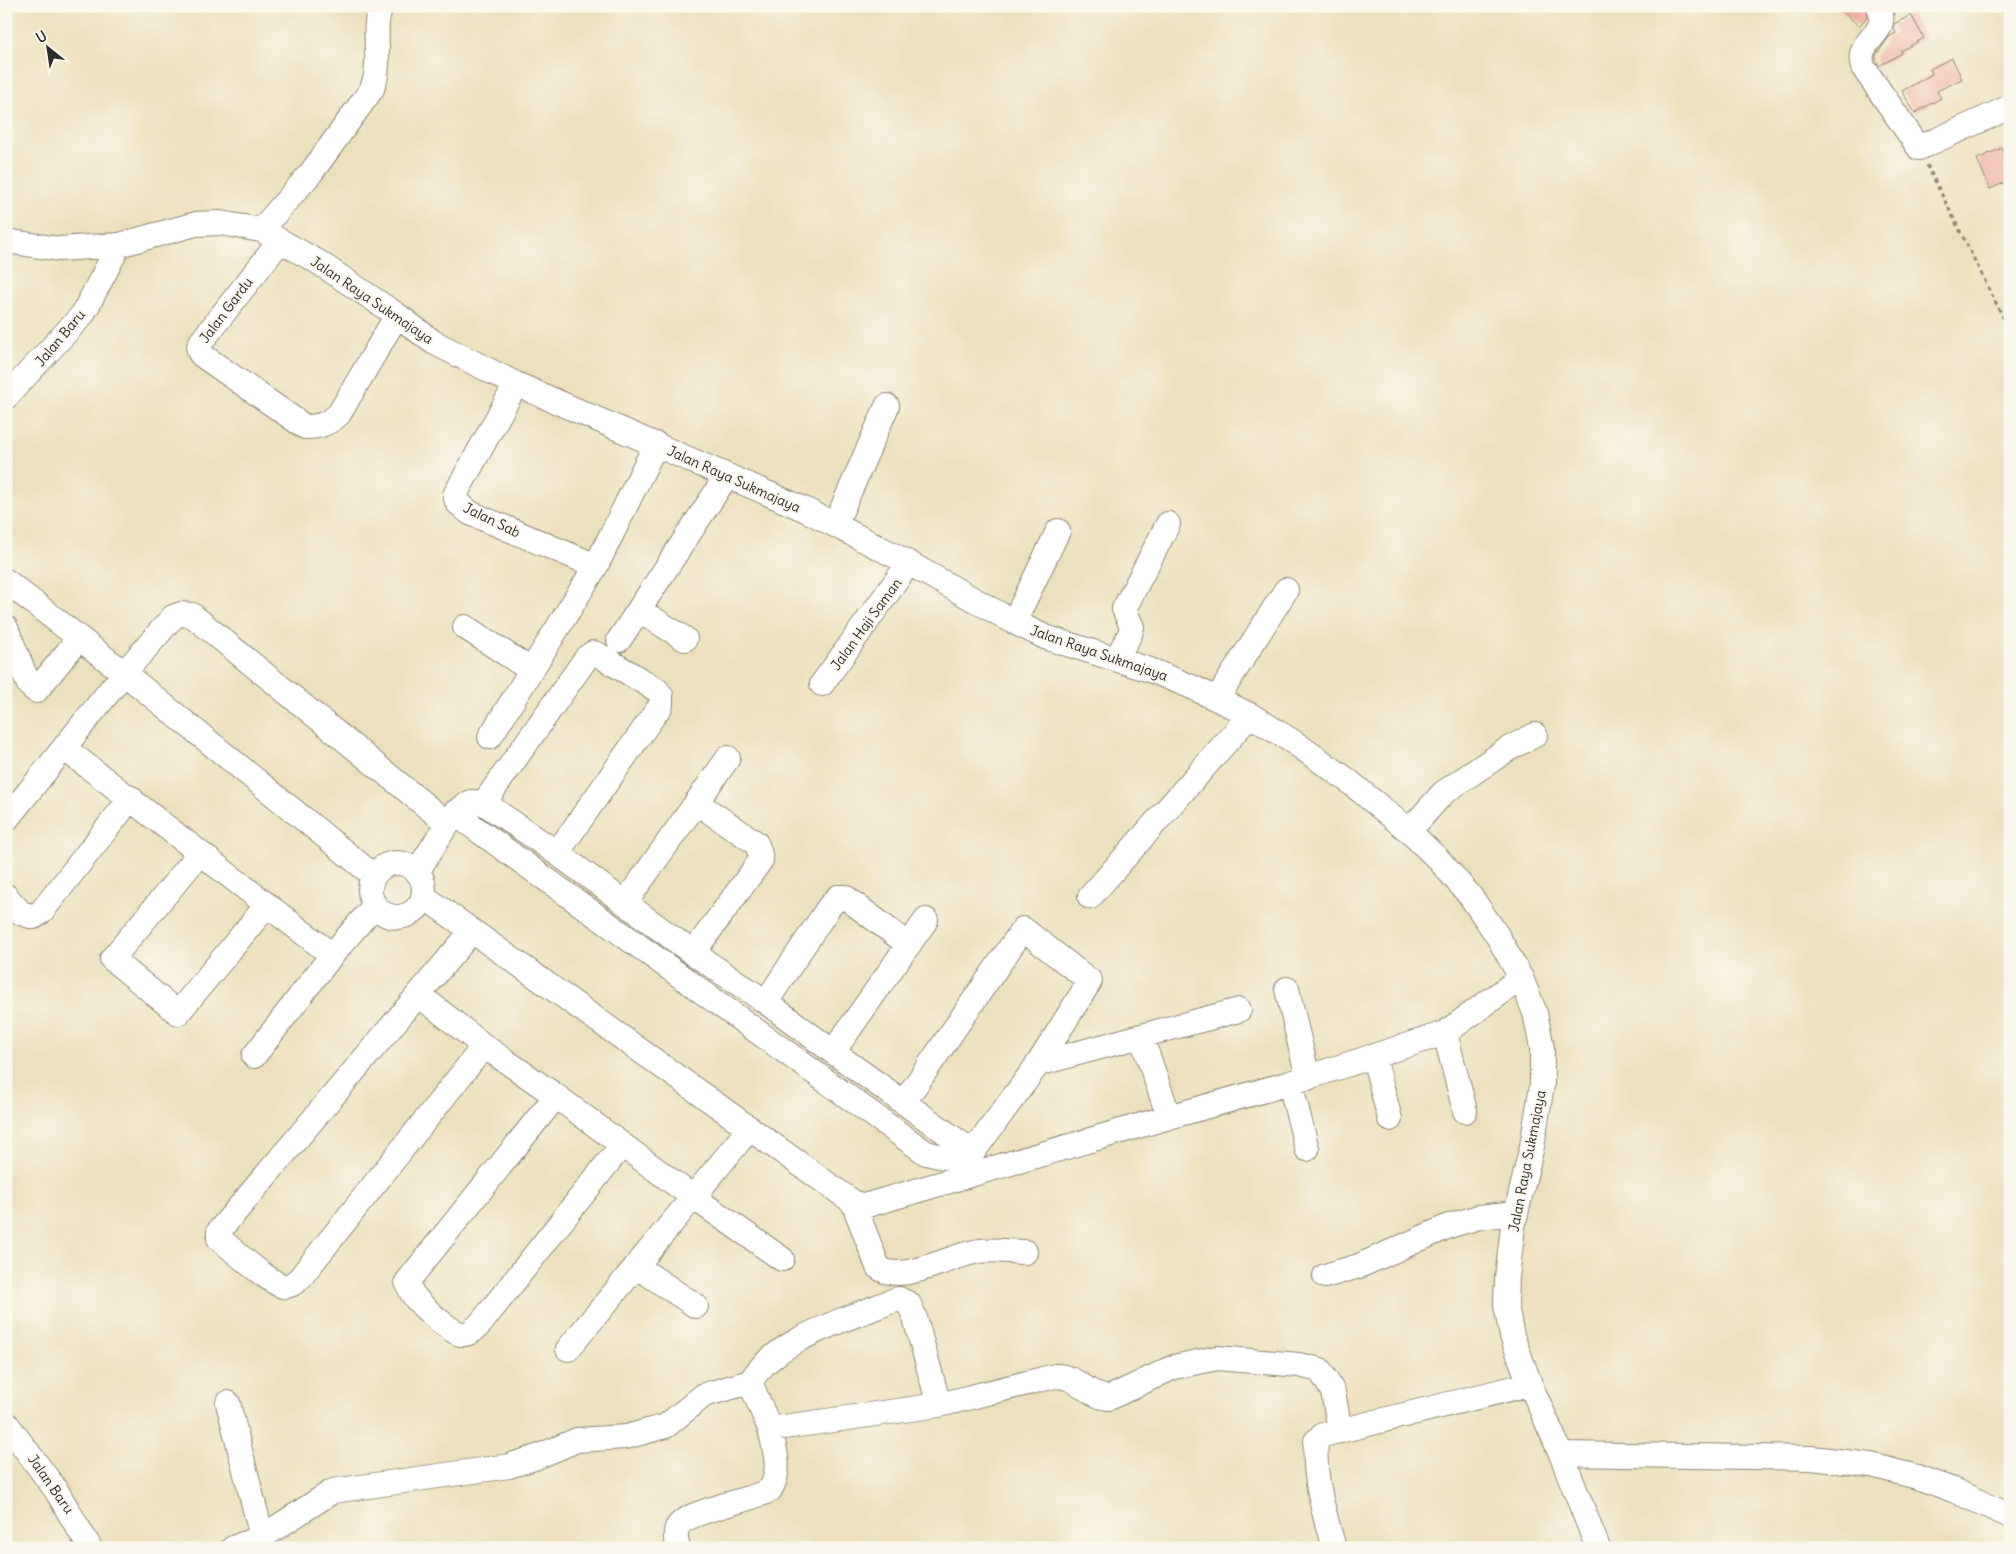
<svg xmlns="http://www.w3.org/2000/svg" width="2016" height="1554" font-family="Delius,sans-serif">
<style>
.building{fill:#eead9f}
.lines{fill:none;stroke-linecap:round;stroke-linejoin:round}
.minor-casing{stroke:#8c8674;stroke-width:26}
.path{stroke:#8c8674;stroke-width:3;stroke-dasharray:4 4;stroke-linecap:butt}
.minor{stroke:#fff;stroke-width:24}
.labels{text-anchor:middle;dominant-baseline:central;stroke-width:4;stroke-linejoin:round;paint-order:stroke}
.street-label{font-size:14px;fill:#2b2b2b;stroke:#fbf7ec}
</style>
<rect width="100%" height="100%" fill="#fbf7ec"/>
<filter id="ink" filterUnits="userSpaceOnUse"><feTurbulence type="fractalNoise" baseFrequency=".02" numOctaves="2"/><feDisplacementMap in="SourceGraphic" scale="10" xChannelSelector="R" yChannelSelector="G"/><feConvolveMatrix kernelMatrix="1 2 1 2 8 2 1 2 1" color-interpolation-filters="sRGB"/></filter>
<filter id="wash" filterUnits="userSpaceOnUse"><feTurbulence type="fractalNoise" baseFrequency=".0096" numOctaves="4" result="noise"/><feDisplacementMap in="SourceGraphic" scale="20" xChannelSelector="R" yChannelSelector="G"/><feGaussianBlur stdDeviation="1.12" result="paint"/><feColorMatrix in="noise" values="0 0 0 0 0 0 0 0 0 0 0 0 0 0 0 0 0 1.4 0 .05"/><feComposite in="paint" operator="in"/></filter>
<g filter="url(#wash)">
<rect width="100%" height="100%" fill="#ece1be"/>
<g id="blocks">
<!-- building -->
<path class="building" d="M 1836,6 L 1866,6 L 1867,17 L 1859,26 Z
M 1911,15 L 1924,38 L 1901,51 L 1902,53 L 1879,66 L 1876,59 L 1876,55 L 1889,37 L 1896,33 L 1893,28 L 1894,24 Z
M 1952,58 L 1962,79 L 1937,91 L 1941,98 L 1915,113 L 1902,91 L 1932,74 L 1930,69 Z
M 2002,148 L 2010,166 L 2010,180 L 1990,189 L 1977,159 Z"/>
</g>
</g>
<g filter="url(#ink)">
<use href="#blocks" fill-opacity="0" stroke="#8c8674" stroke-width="1"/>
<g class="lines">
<defs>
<path id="minor" d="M 1879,6 C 1891,38 1854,37 1863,67 L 1919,148 L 2010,107
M 261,230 L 311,173 L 372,89 C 373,84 376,79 376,74 C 380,52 372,27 381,6
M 6,241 L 59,249 L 119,245 L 196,224 L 220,223 L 261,230 L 318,262 L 397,315 L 433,342 L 516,384 L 806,510 L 903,560 L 1014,622 L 1045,637 L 1150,670 L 1192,687 L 1250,715 L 1295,743 L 1346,779 L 1409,831 L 1440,861 L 1471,897 L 1497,935 L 1521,978 L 1535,1013 L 1542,1048 L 1542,1085 L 1532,1146 L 1513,1226 L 1507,1278 L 1506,1305 L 1512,1336 L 1530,1384 L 1561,1454 L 1598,1548
M 280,241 L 201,342 C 198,348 197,351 203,356 L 305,427 C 319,427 328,424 339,414 L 397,315
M 516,384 L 455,495 L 457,502 L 470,513 L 596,566
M 6,397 L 83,314 L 119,245
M 835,525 L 887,406
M 6,581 L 124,673 L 374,876
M 639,610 L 685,639
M 1014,622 L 1058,531
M 465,627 L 531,670
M 6,628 L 29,685 L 36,691 L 79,638
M 619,640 L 726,477
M 1117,658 L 1130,634 L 1132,627 L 1124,609 L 1168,524
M 822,684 L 909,563
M 1217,699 L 1286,590
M 490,737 L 596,566 L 656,444
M 64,748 L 332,955
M 484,803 L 587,657 L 593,653 L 599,655 L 657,690 L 661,695 L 661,705 L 557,853
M 454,813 L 926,1153 C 945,1157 957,1163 973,1152 L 1038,1064 L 1090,981 L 1023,929 L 904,1102
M 6,820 L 124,673 L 173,617 L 181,614 L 192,615 L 448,824
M 1409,831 L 1443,793 L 1508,749 L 1535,735
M 200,853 L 112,959 L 178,1013 L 267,905
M370 890a27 27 0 1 1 54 0a27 27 0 1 1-54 0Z
M 417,872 L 454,813 L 471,802 L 484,803 L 557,853 L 693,953 L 766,1002 L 833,1052 L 973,1152
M 6,896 L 21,913 L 34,917 L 42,911 L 131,798
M 423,896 L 853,1202 L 864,1206 L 1169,1117 L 1290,1083 L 1445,1033 L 1521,978
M 1090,897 L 1250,715
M 625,903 L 728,758
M 472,931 L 219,1231 L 219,1238 C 230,1248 270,1283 283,1286 C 290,1287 295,1282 300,1278 L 484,1046
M 693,953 L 761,860 L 759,850 L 756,843 L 697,803
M 1287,989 L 1308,1078
M 419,995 L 484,1046 L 556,1096 L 693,1197 L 782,1259
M 766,1002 L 829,907 L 838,897 L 845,897 L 909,945
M 1445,1033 L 1465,1111
M 1141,1036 L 1239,1010
M 833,1052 L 926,920
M 254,1056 L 332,955 L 375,905
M 1374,1057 L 1390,1119
M 1038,1064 L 1141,1036 L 1169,1117
M 1290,1083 L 1307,1149
M 556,1096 L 407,1282 C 409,1287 411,1292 414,1296 C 421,1306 450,1332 461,1334 C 470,1335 475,1329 481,1323 L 622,1145
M 853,1202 L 878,1267 C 900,1285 948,1257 974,1252 C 989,1248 1009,1252 1025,1252
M 636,1266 L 696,1306
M 1325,1276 L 1359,1266 L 1449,1226 L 1479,1217 L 1516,1213
M 568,1349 L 750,1128
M 228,1403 L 262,1537
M 6,1423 L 56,1490 L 90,1548
M 770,1429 L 750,1382 C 773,1345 824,1327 863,1312 C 875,1308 887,1302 899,1299 L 909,1304 L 915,1318 L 939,1405
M 1561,1454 L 1812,1458 L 1871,1465 L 1917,1477 L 1953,1490 L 2010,1516
M 233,1548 L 262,1537 L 333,1491 L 509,1466 L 537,1457 L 577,1440 L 626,1437 L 666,1426 L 704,1395 L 750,1382
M 678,1548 C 676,1542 675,1534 677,1528 C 684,1511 751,1501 770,1490 C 782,1471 775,1450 770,1429 L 939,1405 L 1055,1376 C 1077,1375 1089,1397 1109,1398 L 1174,1367 L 1217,1358 L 1299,1365 L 1320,1370 L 1333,1392 L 1340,1431
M 1334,1548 C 1324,1513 1313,1477 1316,1441 L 1323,1435 L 1530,1384"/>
</defs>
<!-- minor casing -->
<use href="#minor" class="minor-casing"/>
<!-- path -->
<path class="path" d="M 1927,165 L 2002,315 L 2010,335"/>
<!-- minor -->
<use href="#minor" class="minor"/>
</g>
</g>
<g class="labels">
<!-- street labels -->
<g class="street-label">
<text transform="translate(372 300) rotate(34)">Jalan Raya Sukmajaya</text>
<text transform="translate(226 310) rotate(-53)">Jalan Gardu</text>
<text transform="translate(60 338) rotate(-50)">Jalan Baru</text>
<text transform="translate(734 479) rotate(24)">Jalan Raya Sukmajaya</text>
<text transform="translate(492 520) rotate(26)">Jalan Sab</text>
<text transform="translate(866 624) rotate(-54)">Jalan Haji Saman</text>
<text transform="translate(1099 653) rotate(19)">Jalan Raya Sukmajaya</text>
<text transform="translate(1527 1161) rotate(-79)">Jalan Raya Sukmajaya</text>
<text transform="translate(51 1484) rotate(55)">Jalan Baru</text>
</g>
</g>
<!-- margin -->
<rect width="2016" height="1554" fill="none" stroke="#fbf7ec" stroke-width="25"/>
<!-- north arrow -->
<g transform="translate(48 48) rotate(330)" stroke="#fbf7ec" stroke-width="4" paint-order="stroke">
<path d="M0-4L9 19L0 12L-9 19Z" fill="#2b2b2b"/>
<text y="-8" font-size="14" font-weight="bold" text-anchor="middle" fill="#2b2b2b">U</text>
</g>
</svg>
